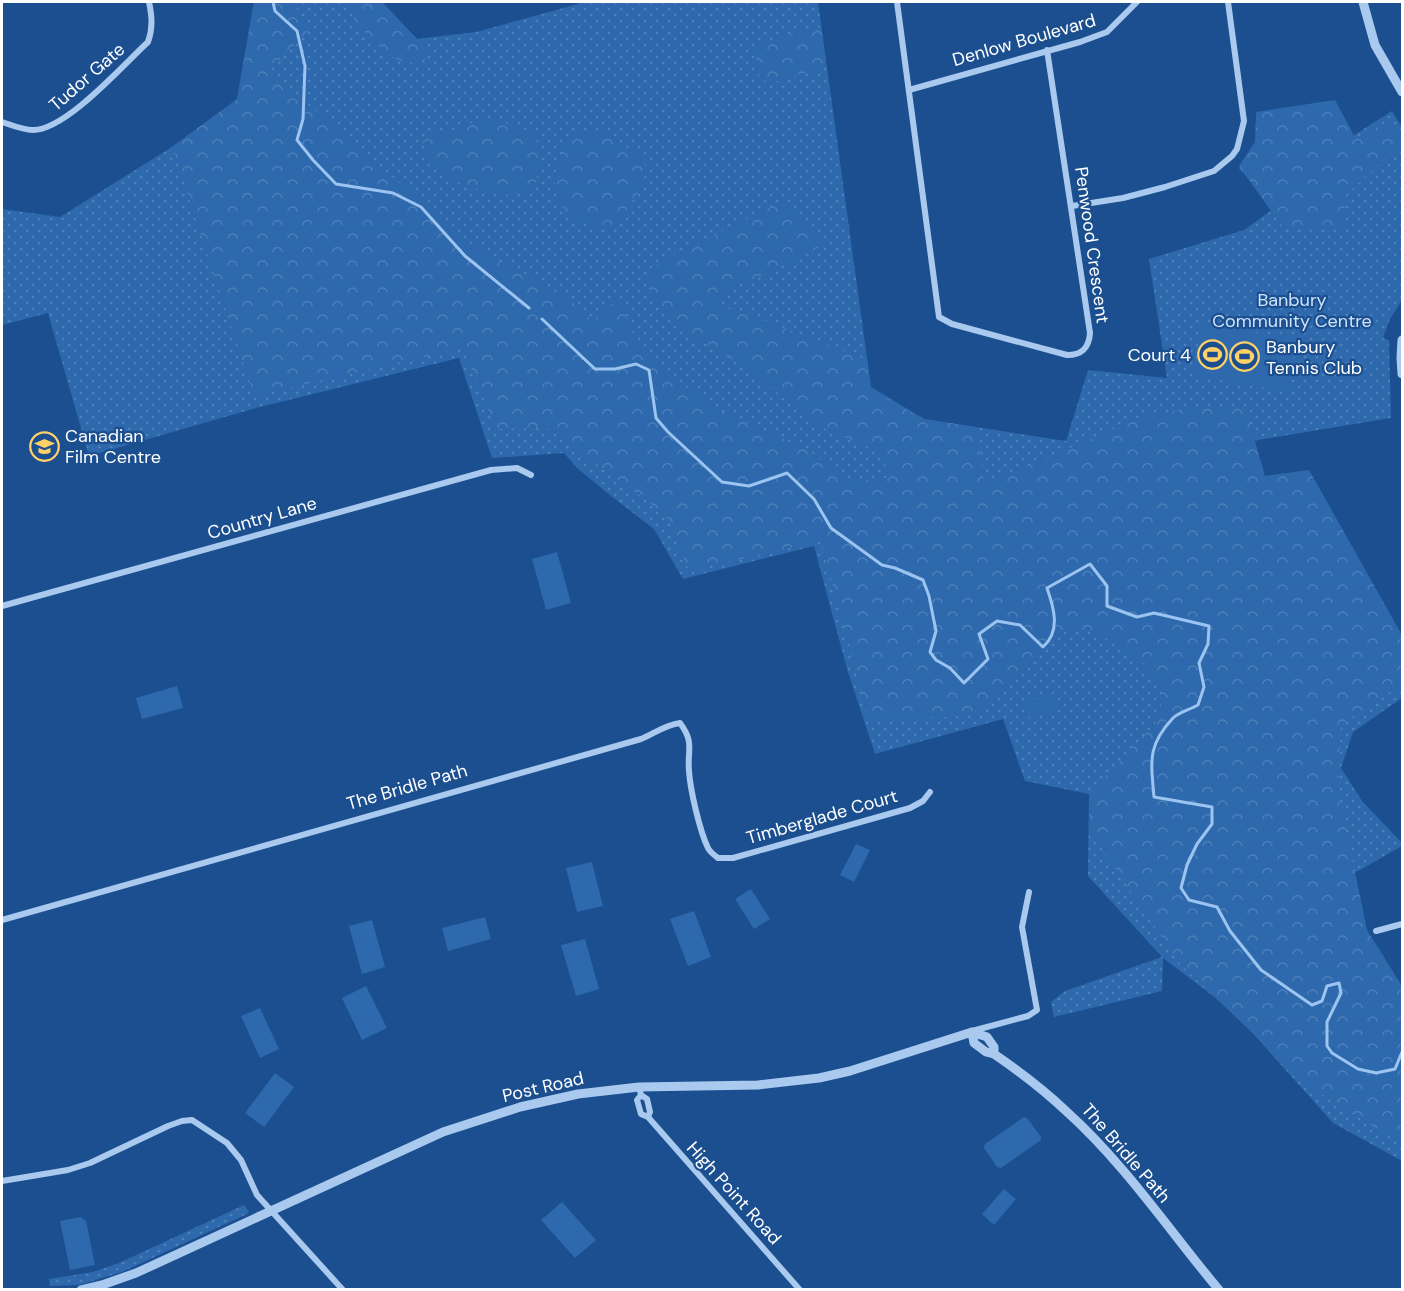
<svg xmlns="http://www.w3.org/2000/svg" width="1404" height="1291" font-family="'DM Sans',sans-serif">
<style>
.grass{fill:url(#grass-dots)}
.forest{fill:url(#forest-crowns)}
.garden{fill:#2e69ad}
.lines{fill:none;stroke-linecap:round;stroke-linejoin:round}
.stream{stroke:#9cc4f0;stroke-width:3}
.minor{stroke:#a9c9ee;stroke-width:6}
.tertiary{stroke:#a9c9ee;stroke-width:9}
.labels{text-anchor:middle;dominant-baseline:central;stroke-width:4.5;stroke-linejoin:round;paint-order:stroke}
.street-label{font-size:18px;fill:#fff;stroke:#1b4f8f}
.park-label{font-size:18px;fill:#cfe3fa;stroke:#1b4f8f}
.poi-label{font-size:18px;fill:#fff;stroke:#1b4f8f;text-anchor:start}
</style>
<defs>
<pattern id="grass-dots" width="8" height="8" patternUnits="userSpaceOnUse" patternTransform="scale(1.5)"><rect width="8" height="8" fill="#2e69ad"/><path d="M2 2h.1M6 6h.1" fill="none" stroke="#4d80b9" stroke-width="1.8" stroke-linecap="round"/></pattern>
<pattern id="forest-crowns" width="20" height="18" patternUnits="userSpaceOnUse" patternTransform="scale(1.5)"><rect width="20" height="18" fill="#2e69ad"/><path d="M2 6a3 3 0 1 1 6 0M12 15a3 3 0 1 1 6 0" fill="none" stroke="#4d80b9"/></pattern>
</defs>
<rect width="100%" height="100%" fill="#1b4f8f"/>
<!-- grass -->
<path class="grass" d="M 254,2 L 382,2 L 417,39 L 476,32 L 585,2 L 818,2 L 871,387 L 924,419 L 1066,441 L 1088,370 L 1167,378 L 1149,259 L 1244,230 L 1277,206 L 1239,169 L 1243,165 L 1348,139 L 1392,111 L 1402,127 L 1402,300 L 1390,319 L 1383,338 L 1389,340 L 1391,418 L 1246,442 L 1287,540 L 1369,616 L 1402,685 L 1402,698 L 1353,732 L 1341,768 L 1362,801 L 1402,843 L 1402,846 L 1346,878 L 1329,917 L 1402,1013 L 1402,1161 L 1333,1123 L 1233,1011 L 1163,958 L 1162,991 L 1054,1017 L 1051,1002 L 1065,991 L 1162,957 L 1088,876 L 1089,794 L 1025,781 L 1003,719 L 875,754 L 847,669 L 814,546 L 683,579 L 654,529 L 611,496 L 577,468 L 564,453 L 492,458 L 459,358 L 256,408 L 89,456 L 48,313 L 2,325 L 2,209 L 60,217 L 172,147 L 237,100 Z
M 244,1205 L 249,1212 L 247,1214 L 122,1272 L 79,1285 L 50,1286 L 49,1279 L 93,1272 L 119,1263 Z"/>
<!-- forest -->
<path class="forest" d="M 254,2 L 292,2 L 311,28 L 271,69 L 299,97 L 472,245 L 573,302 L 592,321 L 617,300 L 646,354 L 663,371 L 723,412 L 810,451 L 848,482 L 891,477 L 879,452 L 812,423 L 752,371 L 675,326 L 649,290 L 649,269 L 685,249 L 780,203 L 825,244 L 749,282 L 729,286 L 721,296 L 722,307 L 750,315 L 867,360 L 871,388 L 923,419 L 976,427 L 984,482 L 1030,466 L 1140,417 L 1194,408 L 1245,406 L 1265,476 L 1309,470 L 1402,635 L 1402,684 L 1341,725 L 1338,789 L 1367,930 L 1402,986 L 1402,1144 L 1308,1086 L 1180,964 L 1089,829 L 1089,794 L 1160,718 L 1162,686 L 1141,661 L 1096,632 L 1072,628 L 1051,639 L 995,695 L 970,716 L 869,720 L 839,607 L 820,541 L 689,571 L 666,515 L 547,428 L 496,429 L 463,348 L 254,396 L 172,147 L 237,99 Z
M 349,2 L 382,2 L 417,39 L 428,38 L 424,65 L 404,62 L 389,56 L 355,22 Z
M 821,27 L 826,66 L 768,84 L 754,70 L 759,46 L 796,33 Z
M 1335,100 L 1356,139 L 1391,120 L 1402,138 L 1402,142 L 1345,196 L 1344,230 L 1281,225 L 1239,166 L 1255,142 L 1256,112 Z
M 476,121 L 517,124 L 536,137 L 540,165 L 534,190 L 506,195 L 475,189 L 449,179 L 430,166 L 423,142 L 430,134 L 444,133 Z
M 596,130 L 643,157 L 647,171 L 637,194 L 622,218 L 605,229 C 570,222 545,202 558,163 C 561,153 567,143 572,133 Z"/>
<!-- garden -->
<path class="garden" d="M 1202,324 L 1296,339 L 1288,391 L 1194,376 Z
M 557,552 L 571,603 L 546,610 L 532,559 Z
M 177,686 L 183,708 L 142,719 L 136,698 Z
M 1056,693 L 1061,709 L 1026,718 L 1022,702 Z
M 856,844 L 870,850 L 854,882 L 840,875 Z
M 592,862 L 603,906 L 577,912 L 566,868 Z
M 751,889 L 770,919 L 754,929 L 735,899 Z
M 694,911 L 711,957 L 688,966 L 670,919 Z
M 485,917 L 491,939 L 448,951 L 442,928 Z
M 372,920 L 385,967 L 362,974 L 349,926 Z
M 585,939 L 599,989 L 576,996 L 561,945 Z
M 366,986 L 387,1028 L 362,1040 L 342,998 Z
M 260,1008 L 279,1049 L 260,1058 L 241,1016 Z
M 275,1073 L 294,1087 L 264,1127 L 245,1113 Z
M 1024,1117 L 1027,1118 L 1041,1137 L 1041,1140 L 1001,1168 L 997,1167 L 984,1148 L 985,1144 Z
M 1004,1189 L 1016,1199 L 994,1225 L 982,1214 Z
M 562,1202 L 596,1240 L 575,1258 L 541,1220 Z
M 80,1217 L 86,1221 L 95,1265 L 70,1270 L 60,1221 Z"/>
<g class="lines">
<!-- stream -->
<path class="stream" d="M 273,2 L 275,11 L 297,31 L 305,66 L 303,119 L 297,140 L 313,160 L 336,184 L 393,193 L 421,207 L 465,256 L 529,308
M 542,319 L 595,369 L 615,369 L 636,364 L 649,370 L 656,418 L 668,432 L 722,482 L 749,486 L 787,473 L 814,499 L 831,528 L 882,565 L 895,568 L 923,580 L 929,596 L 936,631 L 930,652 L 936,660 L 950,668 L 964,683 L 988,659 L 979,634 L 997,621 L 1020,625 L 1043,647 C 1061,631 1054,608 1047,588 L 1090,564 L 1107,586 L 1107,606 L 1137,617 L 1154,613 L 1209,626 L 1208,644 L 1199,663 L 1204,687 L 1198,705 C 1191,709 1178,713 1173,718 C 1147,746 1151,761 1154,797 L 1212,807 L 1212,824 L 1197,844 L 1187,865 L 1181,888 L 1189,900 L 1217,907 L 1230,931 L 1261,970 L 1312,1005 L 1322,1001 L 1327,986 L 1339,983 L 1341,993 L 1327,1022 L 1327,1046 L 1332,1053 L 1358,1069 L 1376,1073 L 1395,1069 L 1402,1052"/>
<!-- minor -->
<path class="minor" d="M 897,2 L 939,317 L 952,324 L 1067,355 C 1082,355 1089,348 1090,333 L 1047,50
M 909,90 L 1080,42 L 1107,32 L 1137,2
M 2,122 C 11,125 23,130 33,130 C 66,130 123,65 148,42 C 153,28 152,16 149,2
M 1072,206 L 1123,198 L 1165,187 L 1214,171 L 1232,156 L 1237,149 L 1244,121 L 1228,2
M 2,606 L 491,470 L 517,468 L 531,475
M 2,920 L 641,739 C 655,733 665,725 680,723 C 695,743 687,750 689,771 C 690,789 700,832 708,848 C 710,852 714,855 718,858 L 733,858 L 910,808 L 923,801 L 930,792
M 1376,931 L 1402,924
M 972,1031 L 1028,1016 L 1037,1010 L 1022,927 L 1029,892
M 639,1087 L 641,1095 L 637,1100 L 641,1114 L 648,1117 L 800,1290
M 641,1095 L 647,1099 L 650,1112 L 648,1117
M 2,1181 L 68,1170 L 90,1163 L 168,1126 L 182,1121 L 192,1120 L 227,1143 L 241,1160 L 257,1195 L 343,1290"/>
<!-- tertiary -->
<path class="tertiary" d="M 1363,2 L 1375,45 L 1402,92
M 1402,340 L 1401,358 L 1402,374
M 972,1032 L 974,1043 L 986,1052 L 994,1054 C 1019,1071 1044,1090 1066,1111 C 1124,1163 1169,1230 1219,1290
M 972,1032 L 987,1037 L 994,1047 L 994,1054
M 81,1290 L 102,1285 L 136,1273 L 443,1132 L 520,1107 L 578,1094 L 639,1087 L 758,1085 L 819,1078 L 850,1071 L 972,1032"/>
</g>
<!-- icons -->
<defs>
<symbol id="stadium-ring" viewBox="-11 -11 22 22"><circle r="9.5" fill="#1b4f8f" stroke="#ffd166" stroke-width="1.5"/><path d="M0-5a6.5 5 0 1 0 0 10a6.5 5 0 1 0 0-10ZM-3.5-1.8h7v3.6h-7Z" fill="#ffd166"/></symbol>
<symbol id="university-ring" viewBox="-11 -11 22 22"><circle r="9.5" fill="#1b4f8f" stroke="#ffd166" stroke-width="1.5"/><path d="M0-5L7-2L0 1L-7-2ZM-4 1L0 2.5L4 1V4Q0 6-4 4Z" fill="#ffd166"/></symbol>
</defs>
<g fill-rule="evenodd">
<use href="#stadium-ring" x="1196" y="338" width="33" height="33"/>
<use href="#stadium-ring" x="1228" y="340" width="33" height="33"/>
<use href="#university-ring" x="28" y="430" width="33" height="33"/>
</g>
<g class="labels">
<!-- street labels -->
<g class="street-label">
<text transform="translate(1024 40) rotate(-16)">Denlow Boulevard</text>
<text transform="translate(87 77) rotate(-41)">Tudor Gate</text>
<text transform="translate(1092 245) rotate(82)">Penwood Crescent</text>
<text transform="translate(262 518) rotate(-16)">Country Lane</text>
<text transform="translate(407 787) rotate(-16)">The Bridle Path</text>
<text transform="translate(822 817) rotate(-16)">Timberglade Court</text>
<text transform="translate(543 1087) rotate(-13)">Post Road</text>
<text transform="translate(1126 1153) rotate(49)">The Bridle Path</text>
<text transform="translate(734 1193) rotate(48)">High Point Road</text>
</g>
<!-- park labels -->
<g class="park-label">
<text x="1292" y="300">Banbury<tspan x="1292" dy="21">Community Centre</tspan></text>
</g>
<!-- poi labels -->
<g class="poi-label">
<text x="1266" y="347">Banbury<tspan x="1266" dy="21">Tennis Club</tspan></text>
<text x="1191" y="355" text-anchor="end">Court 4</text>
<text x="65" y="436">Canadian<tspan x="65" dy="21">Film Centre</tspan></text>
</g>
</g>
<!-- border -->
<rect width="1404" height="1291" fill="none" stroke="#ffffff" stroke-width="6"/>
</svg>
